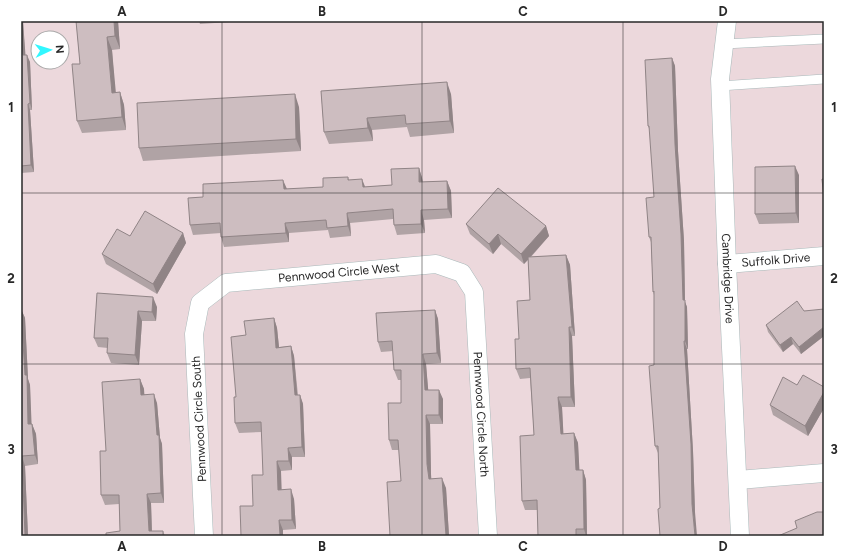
<svg xmlns="http://www.w3.org/2000/svg" width="845" height="557" font-family="Figtree,sans-serif">
<style>
.lines{fill:none;stroke-linecap:round;stroke-linejoin:round}
.service-casing{stroke:#a9b9ba;stroke-width:10}
.minor-casing{stroke:#a9b9ba;stroke-width:19}
.service{stroke:#fff;stroke-width:9}
.minor{stroke:#fff;stroke-width:18}
.wall{fill:#b0a3a5}
.shaded-wall{fill:#908486}
.building{fill:#cdbdc0;stroke:#908486}
.grid{fill:none;stroke:#282828;stroke-width:1;stroke-opacity:0.55}
.labels{text-anchor:middle;dominant-baseline:central;stroke-width:3.5;stroke-linejoin:round;paint-order:stroke}
.street-label{font-size:12px;fill:#282828;stroke:#fff}
.neatline{fill:none;stroke:#282828;stroke-width:1.5}
.grid-label{font-size:13px;text-anchor:middle;font-weight:bold;fill:#282828}
</style>
<rect width="100%" height="100%" fill="#ecd8dc"/>
<g class="lines">
<defs>
<path id="service" d="M 724,44 L 824,39
M 720,86 L 824,79"/>
<g id="minor">
<path id="s1" d="M 727,21 L 720,79 L 727,264 L 740,536"/>
<path id="s2" d="M 727,264 L 824,256"/>
<path d="M 738,480 L 824,473"/>
<path id="s3" d="M 204,536 L 194,334 L 200,303 L 226,283 L 436,264 L 462,273 L 474,292 L 488,536"/>
</g>
</defs>
<!-- service casing -->
<use href="#service" class="service-casing"/>
<!-- minor casing -->
<use href="#minor" class="minor-casing"/>
<!-- service -->
<use href="#service" class="service"/>
<!-- minor -->
<use href="#minor" class="minor"/>
</g>
<!-- wall -->
<path class="wall" d="M 21,21 L 23,21 L 25,55 L 30,62 L 32,110 L 30,110 L 34,172 L 21,173 Z
M 76,21 L 118,21 L 120,49 L 112,50 L 115,93 L 120,92 L 124,105 L 126,130 L 82,133 L 77,121 L 80,64 Z
M 199,21 L 244,21 L 200,24 Z
M 672,58 L 675,66 L 678,151 L 684,241 L 685,302 L 687,307 L 688,349 L 687,349 L 693,451 L 695,512 L 660,508 L 658,453 L 655,446 L 654,295 L 653,292 L 651,242 L 649,237 L 654,197 L 650,131 L 648,126 Z
M 321,91 L 451,94 L 454,133 L 410,137 L 407,127 L 372,130 L 373,141 L 329,144 L 324,132 Z
M 299,107 L 301,151 L 143,161 L 139,148 Z
M 419,168 L 422,178 L 423,182 L 447,181 L 451,191 L 452,218 L 424,220 L 425,233 L 397,235 L 394,225 L 393,219 L 350,223 L 351,236 L 330,238 L 328,230 L 289,233 L 289,242 L 224,247 L 221,237 L 221,233 L 193,235 L 190,225 L 203,197 L 287,189 L 323,187 L 348,177 L 349,180 L 365,187 L 392,185 Z
M 799,175 L 799,223 L 759,224 L 755,214 Z
M 466,224 L 546,226 L 549,236 L 531,257 L 566,255 L 570,265 L 575,336 L 572,336 L 575,407 L 562,407 L 563,434 L 574,433 L 578,443 L 579,470 L 583,470 L 586,480 L 587,536 L 538,536 L 537,510 L 525,510 L 522,501 L 534,435 L 530,378 L 520,379 L 516,369 L 519,339 L 530,300 L 528,260 L 524,264 L 501,244 L 493,254 L 470,234 Z
M 183,233 L 186,243 L 157,294 L 106,264 L 102,254 L 130,236 Z
M 97,293 L 157,307 L 156,321 L 142,321 L 139,365 L 111,363 L 107,353 L 108,348 L 98,347 L 94,338 Z
M 21,309 L 25,318 L 28,379 L 30,385 L 31,424 L 32,424 L 36,434 L 38,464 L 25,466 L 28,536 L 21,536 Z
M 824,309 L 824,336 L 801,354 L 793,344 L 783,352 L 768,332 L 766,325 Z
M 435,310 L 438,319 L 441,363 L 426,364 L 428,390 L 443,399 L 443,424 L 430,424 L 431,474 L 431,479 L 446,488 L 449,536 L 390,536 L 401,481 L 399,450 L 392,450 L 389,440 L 401,403 L 401,380 L 398,380 L 394,370 L 393,351 L 381,352 L 378,342 Z
M 274,318 L 277,328 L 279,347 L 291,346 L 294,356 L 298,395 L 300,395 L 303,404 L 305,457 L 292,457 L 292,470 L 281,471 L 281,490 L 294,499 L 296,529 L 283,530 L 283,536 L 241,536 L 253,506 L 263,475 L 262,432 L 239,433 L 235,423 L 236,397 L 246,335 Z
M 140,379 L 144,389 L 144,394 L 157,403 L 160,438 L 162,444 L 164,503 L 151,503 L 152,531 L 163,531 L 165,536 L 106,536 L 120,531 L 119,504 L 105,505 L 101,495 L 106,451 Z
M 797,385 L 824,387 L 824,408 L 808,436 L 773,415 L 770,405 Z"/>
<!-- shaded-wall -->
<path class="shaded-wall" d="M 21,21 L 23,21 L 26,62 L 23,55 Z
M 114,21 L 118,21 L 120,49 L 115,36 Z
M 107,37 L 112,50 L 117,105 L 112,93 Z
M 27,55 L 30,62 L 32,110 L 30,103 Z
M 672,58 L 675,66 L 678,151 L 684,241 L 685,302 L 687,307 L 688,349 L 685,341 L 683,300 L 675,144 Z
M 447,82 L 451,94 L 454,133 L 450,121 Z
M 120,92 L 124,105 L 126,130 L 122,117 Z
M 295,94 L 299,107 L 301,151 L 296,139 Z
M 28,104 L 30,110 L 34,172 L 31,165 Z
M 367,118 L 372,130 L 373,141 L 368,128 Z
M 795,166 L 799,175 L 799,223 L 796,213 Z
M 419,168 L 422,178 L 423,192 L 419,182 Z
M 362,179 L 366,189 L 363,187 Z
M 283,180 L 287,189 L 284,189 Z
M 447,181 L 451,191 L 452,218 L 448,209 Z
M 421,210 L 424,220 L 425,233 L 421,224 Z
M 347,213 L 350,223 L 351,236 L 348,226 Z
M 285,223 L 289,233 L 289,242 L 286,233 Z
M 546,226 L 549,236 L 524,264 L 521,254 Z
M 183,233 L 186,243 L 157,294 L 153,284 Z
M 498,234 L 501,244 L 493,254 L 489,244 Z
M 566,255 L 570,265 L 575,336 L 572,327 Z
M 153,297 L 157,307 L 156,321 L 152,312 Z
M 21,309 L 25,318 L 28,379 L 30,385 L 32,434 L 28,424 Z
M 435,310 L 438,319 L 441,363 L 437,353 Z
M 138,311 L 142,321 L 139,365 L 135,355 Z
M 274,318 L 277,328 L 280,357 L 276,348 Z
M 569,327 L 572,336 L 575,407 L 571,397 Z
M 824,327 L 824,336 L 801,354 L 799,347 Z
M 791,337 L 793,344 L 783,352 L 780,345 Z
M 684,341 L 687,349 L 693,451 L 695,512 L 697,536 L 695,536 L 692,504 Z
M 291,346 L 294,356 L 298,404 L 295,395 Z
M 423,354 L 426,364 L 429,399 L 425,390 Z
M 140,379 L 144,389 L 145,404 L 141,395 Z
M 439,390 L 443,399 L 443,424 L 439,415 Z
M 824,392 L 824,408 L 808,436 L 805,426 Z
M 154,394 L 157,403 L 160,438 L 162,444 L 164,503 L 161,493 Z
M 300,395 L 303,404 L 305,457 L 302,447 Z
M 558,397 L 562,407 L 564,444 L 561,434 Z
M 426,415 L 430,424 L 431,474 L 432,489 L 429,479 L 427,464 Z
M 32,424 L 36,434 L 38,464 L 35,455 Z
M 574,433 L 578,443 L 580,480 L 576,470 Z
M 288,448 L 292,457 L 292,470 L 289,461 Z
M 22,456 L 25,466 L 28,536 L 25,536 Z
M 277,461 L 281,471 L 282,499 L 278,490 Z
M 583,470 L 586,480 L 587,536 L 586,536 L 584,529 Z
M 442,478 L 446,488 L 449,536 L 446,536 Z
M 291,489 L 294,499 L 296,529 L 292,520 Z
M 147,494 L 151,503 L 152,536 L 149,531 Z
M 279,520 L 283,530 L 283,536 L 280,536 L 280,535 Z"/>
<!-- building -->
<path class="building" d="M 21,21 L 23,55 L 27,55 L 30,103 L 28,104 L 31,165 L 21,166 Z
M 76,21 L 114,21 L 115,36 L 107,37 L 112,93 L 120,92 L 122,117 L 77,121 L 72,64 L 80,64 Z
M 672,58 L 675,144 L 681,234 L 683,300 L 685,300 L 685,341 L 684,341 L 691,444 L 692,504 L 695,536 L 660,536 L 658,509 L 660,508 L 658,446 L 655,446 L 649,366 L 654,365 L 654,291 L 653,292 L 651,237 L 649,237 L 646,198 L 654,197 L 649,126 L 648,126 L 645,60 Z
M 447,82 L 450,121 L 406,124 L 405,115 L 367,118 L 368,128 L 324,132 L 321,91 Z
M 295,94 L 296,139 L 139,148 L 137,103 Z
M 795,166 L 796,213 L 755,214 L 755,167 Z
M 419,168 L 419,182 L 447,181 L 448,209 L 421,210 L 421,224 L 394,225 L 393,209 L 347,213 L 348,226 L 327,228 L 326,220 L 285,223 L 286,233 L 221,237 L 220,223 L 190,225 L 188,198 L 203,197 L 203,184 L 283,180 L 284,189 L 323,187 L 323,178 L 348,177 L 348,180 L 362,179 L 363,187 L 392,185 L 391,169 Z
M 822,179 L 824,179 L 824,199 Z
M 498,188 L 546,226 L 521,254 L 498,234 L 489,244 L 466,224 Z
M 145,211 L 183,233 L 153,284 L 102,254 L 117,229 L 130,236 Z
M 566,255 L 572,327 L 569,327 L 571,397 L 558,397 L 561,434 L 574,433 L 576,470 L 583,470 L 584,529 L 576,529 L 576,536 L 538,536 L 537,500 L 522,501 L 520,436 L 534,435 L 530,368 L 516,369 L 515,339 L 519,339 L 517,301 L 530,300 L 528,257 Z
M 97,293 L 153,297 L 152,312 L 138,311 L 135,355 L 107,353 L 108,338 L 94,338 Z
M 797,301 L 804,311 L 824,309 L 824,327 L 799,347 L 791,337 L 780,345 L 766,325 Z
M 21,309 L 25,375 L 27,375 L 28,424 L 32,424 L 35,455 L 22,456 L 25,536 L 21,536 Z
M 435,310 L 437,353 L 423,354 L 425,390 L 439,390 L 439,415 L 426,415 L 427,464 L 429,479 L 442,478 L 446,536 L 390,536 L 387,482 L 401,481 L 398,440 L 389,440 L 388,403 L 401,403 L 401,370 L 394,370 L 392,341 L 378,342 L 376,313 Z
M 274,318 L 276,348 L 291,346 L 295,395 L 300,395 L 302,447 L 288,448 L 289,461 L 277,461 L 278,490 L 291,489 L 292,520 L 279,520 L 280,535 L 241,536 L 240,506 L 253,506 L 252,475 L 263,475 L 261,422 L 235,423 L 234,397 L 236,397 L 231,337 L 246,335 L 244,321 Z
M 803,375 L 824,387 L 824,392 L 805,426 L 770,405 L 783,377 L 797,385 Z
M 140,379 L 141,395 L 154,394 L 157,435 L 159,435 L 161,493 L 147,494 L 149,531 L 163,531 L 163,536 L 106,536 L 106,533 L 120,531 L 119,495 L 101,495 L 100,451 L 106,451 L 102,382 Z
M 817,512 L 824,512 L 824,536 L 778,536 L 797,528 L 795,521 Z"/>
<!-- grid -->
<path class="grid" d="M 222,21 L 222,536M 422,21 L 422,536M 623,21 L 623,536M 21,193 L 824,193M 21,364 L 824,364"/>
<g class="labels">
<!-- street labels -->
<g class="street-label">
<text stroke="none"><textPath href="#s2" startOffset="49">Suffolk Drive</textPath></text>
<text stroke="none"><textPath href="#s3" startOffset="380">Pennwood Circle West</textPath></text>
<text stroke="none"><textPath href="#s1" startOffset="258">Cambridge Drive</textPath></text>
<text stroke="none"><textPath href="#s3" startOffset="650">Pennwood Circle North</textPath></text>
<text transform="translate(199 419) rotate(-93)">Pennwood Circle South</text>
</g>
</g>
<!-- border -->
<rect width="845" height="557" fill="none" stroke="#ffffff" stroke-width="44"/>
<!-- north arrow -->
<g transform="translate(50 50) rotate(86)"><circle r="19" fill="#ffffff" stroke="#a9a9a9"/>
<path d="M0-3L7 15L0 10L-7 15Z" fill="#32f7ff"/>
<text y="-6" font-size="11" font-weight="bold" text-anchor="middle" fill="#282828">N</text>
</g>
<rect x="22" y="22" width="801" height="513" class="neatline"/>
<g class="grid-label">
<text x="122" y="16">A</text>
<text x="322" y="16">B</text>
<text x="523" y="16">C</text>
<text x="723" y="16">D</text>
<text x="11" y="112">1</text>
<text x="834" y="112">1</text>
<text x="11" y="283">2</text>
<text x="834" y="283">2</text>
<text x="11" y="454">3</text>
<text x="834" y="454">3</text>
<text x="122" y="551">A</text>
<text x="322" y="551">B</text>
<text x="523" y="551">C</text>
<text x="723" y="551">D</text>
</g>
</svg>
